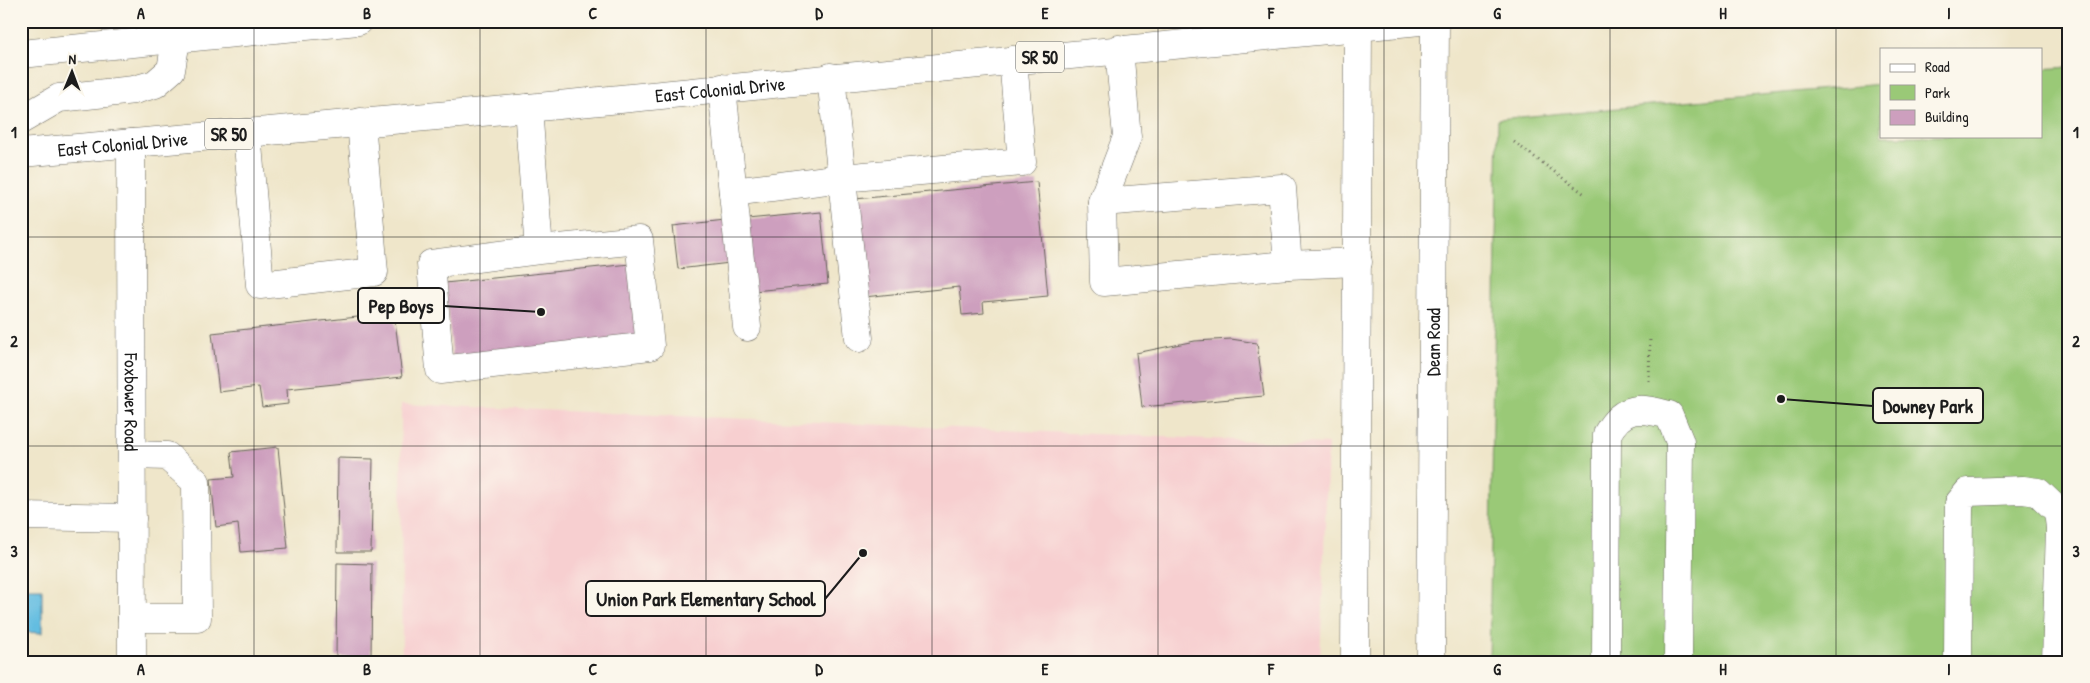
<svg xmlns="http://www.w3.org/2000/svg" width="2090" height="683" font-family="'Patrick Hand',sans-serif">
<style>
.built{fill:#f7cfd0}
.green{fill:#9ac977;stroke:#5b724a}
.water{fill:#64bde1;stroke:#406c7e}
.building{fill:#cd9fbe}
.lines{fill:none;stroke-linecap:round;stroke-linejoin:round}
.minor-casing{stroke:#666359;stroke-width:29}
.major-casing{stroke:#666359;stroke-width:29}
.highway-casing{stroke:#666359;stroke-width:29}
.path{stroke:#666359;stroke-width:3;stroke-dasharray:1 4;stroke-linecap:butt}
.minor{stroke:#fff;stroke-width:28}
.major{stroke:#fff;stroke-width:28}
.highway{stroke:#fff;stroke-width:28}
.grid{fill:none;stroke:#1c1c1c;stroke-width:1;stroke-opacity:0.55}
.labels{text-anchor:middle;dominant-baseline:central;stroke-width:4.5;stroke-linejoin:round;paint-order:stroke}
.shield{fill:#fbf7ec;stroke:#5f5e5a;stroke-width:1}
.shield-label{font-size:18px;font-weight:bold;fill:#1c1c1c}
.street-label{font-size:19px;fill:#1c1c1c;stroke:#fbf7ec}
.leader{fill:none;stroke:#1c1c1c;stroke-width:2}
.callout-dot{fill:#1c1c1c;stroke:#fbf7ec;stroke-width:2}
.callout{fill:#fbf7ec;stroke:#1c1c1c;stroke-width:2}
.callout-label{font-size:20px;text-anchor:middle;font-weight:bold;fill:#1c1c1c}
.neatline{fill:none;stroke:#1c1c1c;stroke-width:2}
.grid-label{font-size:16px;text-anchor:middle;font-weight:bold;fill:#1c1c1c}
</style>
<rect width="100%" height="100%" fill="#fbf7ec"/>
<filter id="ink" filterUnits="userSpaceOnUse"><feTurbulence type="fractalNoise" baseFrequency=".02" numOctaves="2"/><feDisplacementMap in="SourceGraphic" scale="10" xChannelSelector="R" yChannelSelector="G"/><feConvolveMatrix kernelMatrix="1 2 1 2 8 2 1 2 1" color-interpolation-filters="sRGB"/></filter>
<filter id="wash" filterUnits="userSpaceOnUse"><feTurbulence type="fractalNoise" baseFrequency=".0096" numOctaves="4" result="noise"/><feDisplacementMap in="SourceGraphic" scale="20" xChannelSelector="R" yChannelSelector="G"/><feGaussianBlur stdDeviation="1.12" result="paint"/><feColorMatrix in="noise" values="0 0 0 0 0 0 0 0 0 0 0 0 0 0 0 0 0 1.4 0 .05"/><feComposite in="paint" operator="in"/></filter>
<g filter="url(#wash)">
<rect width="100%" height="100%" fill="#efe6ca"/>
<!-- built -->
<path class="built" d="M 401,404 L 1328,444 L 1320,662 L 402,662 Z"/>
<!-- green -->
<path class="green" d="M 2069,67 L 2069,662 L 1489,662 L 1498,119 L 1881,84 L 1881,136 L 2041,136 L 2041,69 Z"/>
<!-- water -->
<path class="water" d="M 21,589 L 42,589 L 42,633 L 21,632 Z"/>
<g id="blocks">
<!-- building -->
<path class="building" d="M 1037,182 L 1048,296 L 983,302 L 984,313 L 962,315 L 959,287 L 864,297 L 855,199 Z
M 821,212 L 828,284 L 753,291 L 747,219 Z
M 725,220 L 730,263 L 678,269 L 673,226 Z
M 630,264 L 638,341 L 453,361 L 445,283 Z
M 394,313 L 402,377 L 287,389 L 288,404 L 262,407 L 259,387 L 219,392 L 212,333 Z
M 1231,339 L 1257,343 L 1264,396 L 1142,407 L 1136,353 L 1195,341 Z
M 278,447 L 288,548 L 241,552 L 238,524 L 216,527 L 211,479 L 234,477 L 231,452 Z
M 338,458 L 373,459 L 371,552 L 337,552 Z
M 337,563 L 372,564 L 371,658 L 336,657 Z"/>
</g>
</g>
<g filter="url(#ink)">
<use href="#blocks" fill-opacity="0" stroke="#666359" stroke-width="1"/>
<g class="lines">
<defs>
<g id="minor">
<path d="M 176,21 L 176,40"/>
<path d="M 1119,49 L 1127,137 L 1102,202 L 1104,282 L 1288,265 L 1358,262"/>
<path d="M 831,77 L 859,338"/>
<path d="M 722,88 L 747,327"/>
<path d="M 528,108 L 539,250 L 431,264 L 440,370 L 650,346 L 639,240 L 539,250"/>
<path d="M 247,133 L 260,285 L 374,272 L 361,122"/>
<path id="s1" d="M 131,143 L 132,662"/>
<path d="M 733,192 L 842,178 L 1022,162 L 1013,60"/>
<path d="M 1102,202 L 1282,188 L 1288,265"/>
<path d="M 21,516 L 132,518"/>
<path d="M 132,618 L 197,618 L 196,482 L 167,456 L 132,455"/>
<path d="M 1606,662 L 1607,434 C 1623,405 1640,407 1669,415 L 1680,442 L 1678,662"/>
<path d="M 1958,662 L 1959,503 L 1968,492 L 2023,490 L 2038,492 L 2058,511 L 2060,528 L 2056,662"/>
</g>
<g id="major">
<path d="M 1355,662 L 1358,21"/>
<path id="s2" d="M 1431,662 L 1435,21"/>
</g>
<g id="highway">
<path d="M 21,54 L 358,21"/>
<path d="M 21,120 L 59,98 L 134,90 L 155,84 L 171,70 L 176,40"/>
<path id="s3" d="M 21,153 L 528,108 L 1420,21"/>
</g>
</defs>
<!-- minor casing -->
<use href="#minor" class="minor-casing"/>
<!-- major casing -->
<use href="#major" class="major-casing"/>
<!-- highway casing -->
<use href="#highway" class="highway-casing"/>
<!-- path -->
<path class="path" d="M 1514,142 L 1586,195
M 1649,381 L 1650,336"/>
<!-- minor -->
<use href="#minor" class="minor"/>
<!-- major -->
<use href="#major" class="major"/>
<!-- highway -->
<use href="#highway" class="highway"/>
</g>
</g>
<!-- grid -->
<path class="grid" d="M 254,21 L 254,662M 480,21 L 480,662M 706,21 L 706,662M 932,21 L 932,662M 1158,21 L 1158,662M 1384,21 L 1384,662M 1610,21 L 1610,662M 1836,21 L 1836,662M 21,237 L 2069,237M 21,446 L 2069,446"/>
<g class="labels">
<!-- shield labels -->
<g class="shield">
<rect x="1016" y="41.5" width="48" height="31" rx="4"/>
<rect x="205" y="118.5" width="48" height="31" rx="4"/>
</g>
<g class="shield-label">
<text x="1040" y="57">SR 50</text>
<text x="229" y="134">SR 50</text>
</g>
<!-- street labels -->
<g class="street-label">
<text stroke="none"><textPath href="#s3" startOffset="702">East Colonial Drive</textPath></text>
<text stroke="none"><textPath href="#s3" startOffset="102">East Colonial Drive</textPath></text>
<text stroke="none"><textPath href="#s2" startOffset="320">Dean Road</textPath></text>
<text stroke="none"><textPath href="#s1" startOffset="259">Foxbower Road</textPath></text>
</g>
</g>
<!-- callouts -->
<path class="leader" d="M541 312L444 306M1781 399L1873 406M863 553L825 599"/>
<g class="callout-dot">
<circle cx="541" cy="312" r="5"/>
<circle cx="1781" cy="399" r="5"/>
<circle cx="863" cy="553" r="5"/>
</g>
<g class="callout">
<rect x="358" y="288" width="86" height="35" rx="5"/>
<rect x="1873" y="388" width="110" height="35" rx="5"/>
<rect x="586" y="581" width="239" height="35" rx="5"/>
</g>
<g class="callout-label">
<text x="401" y="313">Pep Boys</text>
<text x="1928" y="413">Downey Park</text>
<text x="706" y="606">Union Park Elementary School</text>
</g>
<!-- margin -->
<rect width="2090" height="683" fill="none" stroke="#fbf7ec" stroke-width="55"/>
<!-- legend -->
<rect x="1880" y="48" width="162" height="90" fill="#fbf7ec" stroke="#a29f99"/>
<rect x="1890" y="64" width="25" height="8" fill="#ffffff" stroke="#a29f99"/>
<text x="1925" y="72" font-size="15" fill="#1c1c1c">Road</text>
<rect x="1890" y="85" width="25" height="15" fill="#9ac977" stroke="#a29f99"/>
<text x="1925" y="98" font-size="15" fill="#1c1c1c">Park</text>
<rect x="1890" y="110" width="25" height="15" fill="#cd9fbe" stroke="#a29f99"/>
<text x="1925" y="122" font-size="15" fill="#1c1c1c">Building</text>
<!-- north arrow -->
<g transform="translate(72 72) rotate(1)" stroke="#fbf7ec" stroke-width="4" paint-order="stroke">
<path d="M0-4L9 19L0 12L-9 19Z" fill="#1c1c1c"/>
<text y="-8" font-size="14" font-weight="bold" text-anchor="middle" fill="#1c1c1c">N</text>
</g>
<rect x="28" y="28" width="2034" height="628" class="neatline"/>
<g class="grid-label">
<text x="141" y="19">A</text>
<text x="367" y="19">B</text>
<text x="593" y="19">C</text>
<text x="819" y="19">D</text>
<text x="1045" y="19">E</text>
<text x="1271" y="19">F</text>
<text x="1497" y="19">G</text>
<text x="1723" y="19">H</text>
<text x="1949" y="19">I</text>
<text x="14" y="138">1</text>
<text x="2076" y="138">1</text>
<text x="14" y="347">2</text>
<text x="2076" y="347">2</text>
<text x="14" y="557">3</text>
<text x="2076" y="557">3</text>
<text x="141" y="675">A</text>
<text x="367" y="675">B</text>
<text x="593" y="675">C</text>
<text x="819" y="675">D</text>
<text x="1045" y="675">E</text>
<text x="1271" y="675">F</text>
<text x="1497" y="675">G</text>
<text x="1723" y="675">H</text>
<text x="1949" y="675">I</text>
</g>
</svg>
